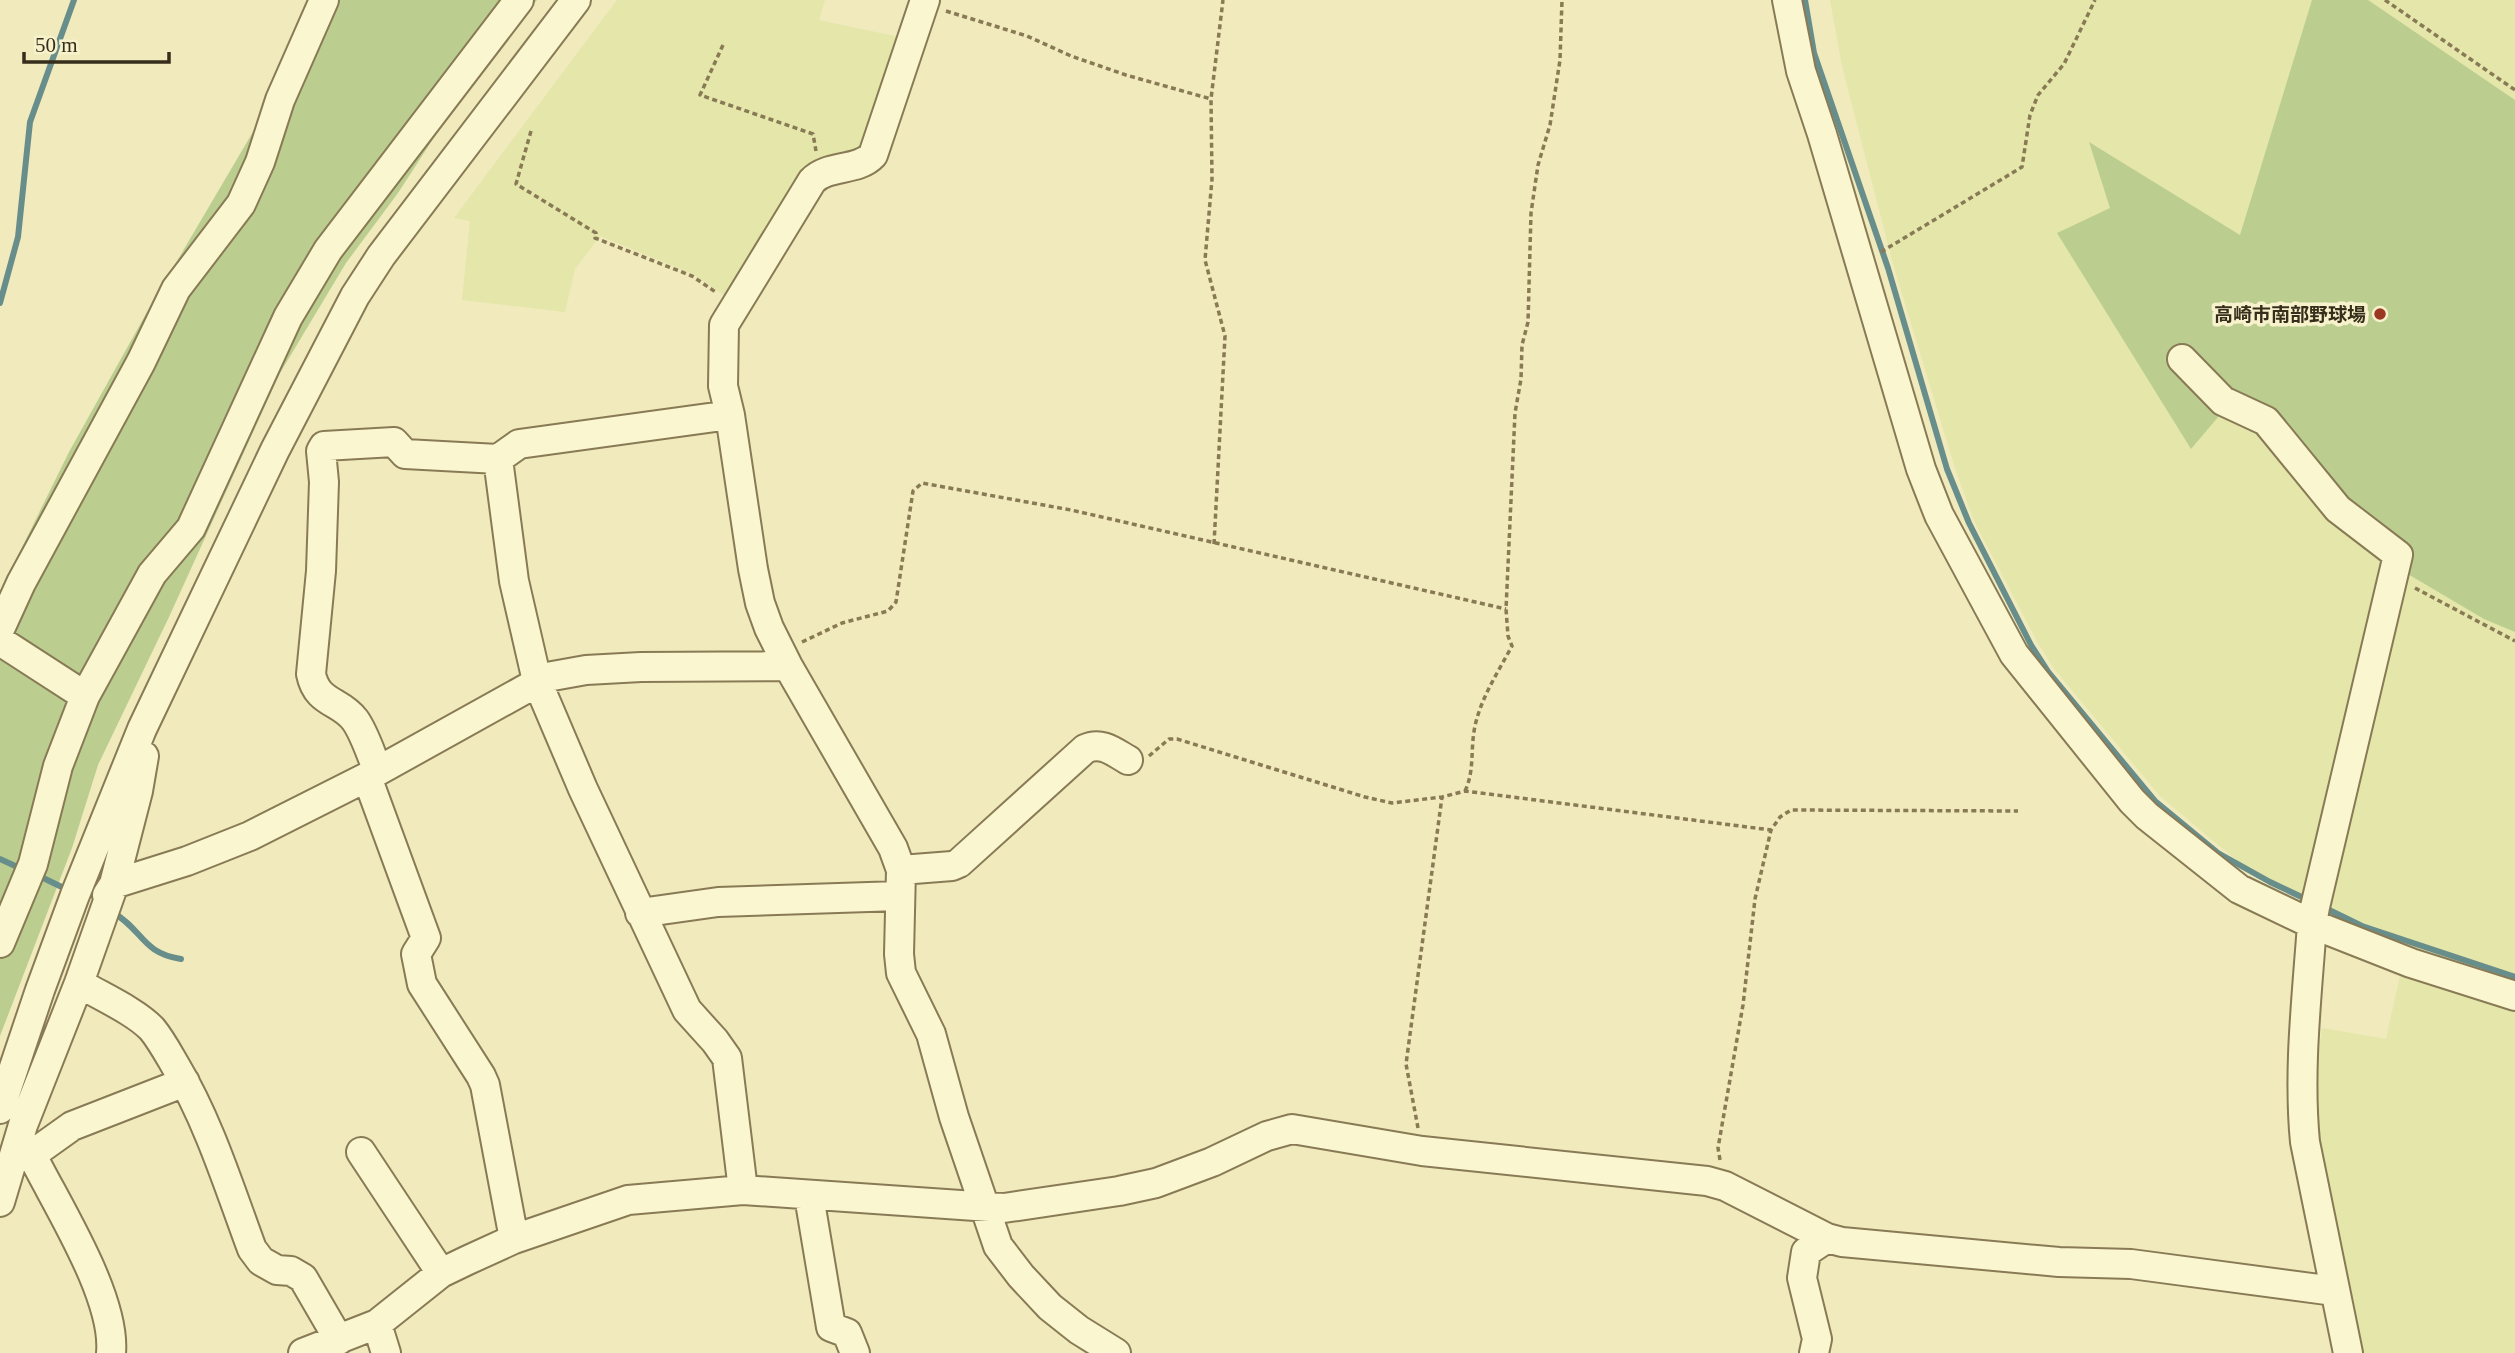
<svg xmlns="http://www.w3.org/2000/svg" width="2515" height="1353" font-family="'Times New Roman','Noto Sans JP',serif">
<style>
.farmland{fill:#e4e6aa}
.green{fill:#bbce90}
.lines{fill:none;stroke-linecap:round;stroke-linejoin:round}
.stream{stroke:#688e8c;stroke-width:6}
.minor-casing{stroke:#887a55;stroke-width:32}
.path{stroke:#887a55;stroke-width:3.5;stroke-dasharray:5 3.5;stroke-linecap:butt}
.minor{stroke:#faf6d0;stroke-width:28}
.poi-dot{fill:#9a3822;stroke:#f7f2cc;stroke-width:2.5}
.labels{text-anchor:middle;dominant-baseline:central;stroke-width:7;stroke-linejoin:round;paint-order:stroke}
.poi-label{font-size:19px;font-weight:bold;fill:#362d1b;stroke:#f7f2cc;text-anchor:end}
</style>
<rect width="100%" height="100%" fill="#f0eabc"/>
<!-- farmland -->
<path class="farmland" d="M 617,0 L 825,0 L 819,20 L 904,38 L 868,152 L 822,168 L 734,302 L 693,274 L 600,236 L 575,269 L 565,312 L 462,300 L 470,221 L 454,218 Z
M 1830,0 L 2515,0 L 2515,1353 L 2359,1353 L 2319,1139 L 2316,1105 L 2317,1065 L 2322,1028 L 2386,1039 L 2407,944 L 2315,907 L 2251,872 L 2211,839 L 2160,796 L 2055,670 L 2038,643 L 1974,521 L 1955,468 L 1893,264 L 1842,66 Z"/>
<!-- green -->
<path class="green" d="M 314,0 L 537,0 L 461,96 L 398,193 L 346,263 L 280,373 L 169,617 L 98,765 L 72,848 L 0,1036 L 0,592 L 69,452 L 147,312 L 257,125 L 269,87 Z
M 2312,0 L 2368,0 L 2515,100 L 2515,632 L 2484,619 L 2401,570 L 2325,516 L 2261,435 L 2219,416 L 2191,449 L 2057,233 L 2110,208 L 2089,142 L 2240,235 Z"/>
<g class="lines">
<!-- stream -->
<path class="stream" d="M 1805,0 L 1814,53 L 1888,268 L 1947,469 L 1969,523 L 2031,645 L 2049,673 L 2155,801 L 2218,853 L 2270,882 L 2308,900
M 0,303 L 18,237 L 30,122 L 74,0
M 0,859 L 24,870
M 37,875 L 68,890
M 2321,906 L 2362,926 L 2515,977
M 112,912 C 143,929 141,953 181,959"/>
<defs>
<path id="minor" d="M 925,0 L 873,155 C 857,172 828,164 812,181 L 724,325 L 723,386 L 730,415 L 753,569 L 760,603 L 769,628 L 788,666 L 893,848 L 901,870 L 899,954 L 901,973 L 931,1034 L 954,1117 L 998,1246 L 1021,1276 L 1050,1307 L 1079,1330 L 1116,1353
M 1787,0 L 1801,71 L 1822,134 L 1921,469 L 1939,515 L 2014,654 L 2132,801 L 2147,816 L 2239,889 L 2312,924 L 2411,963 L 2515,996
M 2182,359 L 2223,401 L 2266,421 L 2338,509 L 2398,555 L 2315,907 L 2312,924 C 2307,996 2298,1070 2305,1142 L 2348,1353
M 498,459 L 514,581 L 537,681 L 583,789 L 687,1010 L 715,1041 L 727,1058 L 743,1190
M 0,629 L 21,583 L 141,362 L 176,289 L 241,204 L 260,162 L 280,100 L 324,0
M 0,641 L 85,696
M 378,771 C 371,755 365,734 355,720 C 340,700 317,704 311,674 L 321,571 L 324,482 L 321,451 L 324,446 L 394,442 L 405,454 L 498,459 L 519,444 L 730,415
M 367,777 L 426,938 L 416,954 L 422,984 L 481,1076 L 485,1085 L 514,1239
M 901,870 L 952,866 L 959,863 L 1085,749 C 1102,741 1114,752 1128,760
M 107,895 L 114,884 L 138,791 L 144,756
M 640,913 L 718,902 L 899,896
M 0,943 L 33,864 L 58,766 L 85,696 L 152,574 L 191,528 L 288,317 L 328,250 L 519,0
M 79,983 C 100,996 135,1011 152,1029 C 161,1040 168,1053 175,1065 C 209,1122 229,1187 252,1249 L 261,1261 L 277,1270 L 291,1271 L 303,1278 L 339,1340
M 0,1109 L 40,990 L 75,895 L 142,729 L 275,450 L 355,296 L 381,256 L 576,0
M 361,1152 L 441,1273
M 809,1196 L 831,1327 L 847,1333 L 855,1353
M 0,1202 L 23,1125 L 79,983 L 114,884 L 187,861 L 250,836 L 367,777 L 547,677 L 586,670 L 641,667 L 788,666
M 377,1324 L 386,1353
M 111,1353 C 116,1299 60,1210 35,1161 L 37,1151 L 72,1126 L 185,1082
M 303,1353 L 377,1324 L 441,1273 L 468,1260 L 514,1239 L 628,1200 L 743,1190 L 1004,1208 L 1119,1191 L 1156,1183 L 1212,1162 L 1267,1136 L 1292,1129 L 1422,1151 L 1707,1181 L 1725,1186 L 1827,1238 L 1842,1242 L 2059,1262 L 2131,1264 L 2334,1291
M 1814,1353 L 1817,1339 L 1802,1278 L 1806,1252 L 1827,1238"/>
</defs>
<!-- minor casing -->
<use href="#minor" class="minor-casing"/>
<!-- path -->
<path class="path" d="M 2385,0 L 2515,90
M 946,11 L 1027,36 L 1071,56 L 1126,75 L 1211,99
M 723,45 L 700,95 L 813,134 L 816,151
M 531,131 L 516,184 L 596,233 L 595,238 L 692,276 L 717,293
M 1881,252 L 2022,167 L 2030,115 L 2038,95 L 2064,64 L 2095,0
M 1214,544 L 1225,336 L 1205,260 L 1212,179 L 1211,99 L 1223,0
M 2415,588 L 2515,641
M 802,642 L 842,623 L 888,611 L 896,602 L 913,491 L 922,483 L 1071,510 L 1506,609
M 1149,756 L 1169,739 L 1177,739 L 1365,797 L 1392,803 L 1442,797 L 1465,791 L 1771,830
M 1465,791 C 1475,770 1470,749 1475,726 C 1481,698 1498,672 1512,646 L 1508,636 L 1506,609 L 1515,413 L 1521,379 L 1522,345 L 1528,322 L 1531,213 L 1538,165 L 1550,125 L 1560,60 L 1562,0
M 1418,1128 L 1406,1064 L 1442,797
M 1720,1160 L 1718,1148 L 1743,1005 L 1755,899 L 1771,830 L 1780,817 L 1791,810 L 2018,811"/>
<!-- minor -->
<use href="#minor" class="minor"/>
</g>
<!-- markers -->
<circle class="poi-dot" cx="2380" cy="314" r="7"/>
<g class="labels">
<!-- poi labels -->
<g class="poi-label">
<text x="2366" y="314">高崎市南部野球場</text>
</g>
</g>
<!-- scale -->
<path d="M24 52v10h145v-10" fill="none" stroke="#362d1b" stroke-width="3.5"/>
<text x="35" y="52" font-size="21" fill="#362d1b" stroke="#f7f2cc" stroke-width="5" paint-order="stroke">50 m</text>
</svg>
